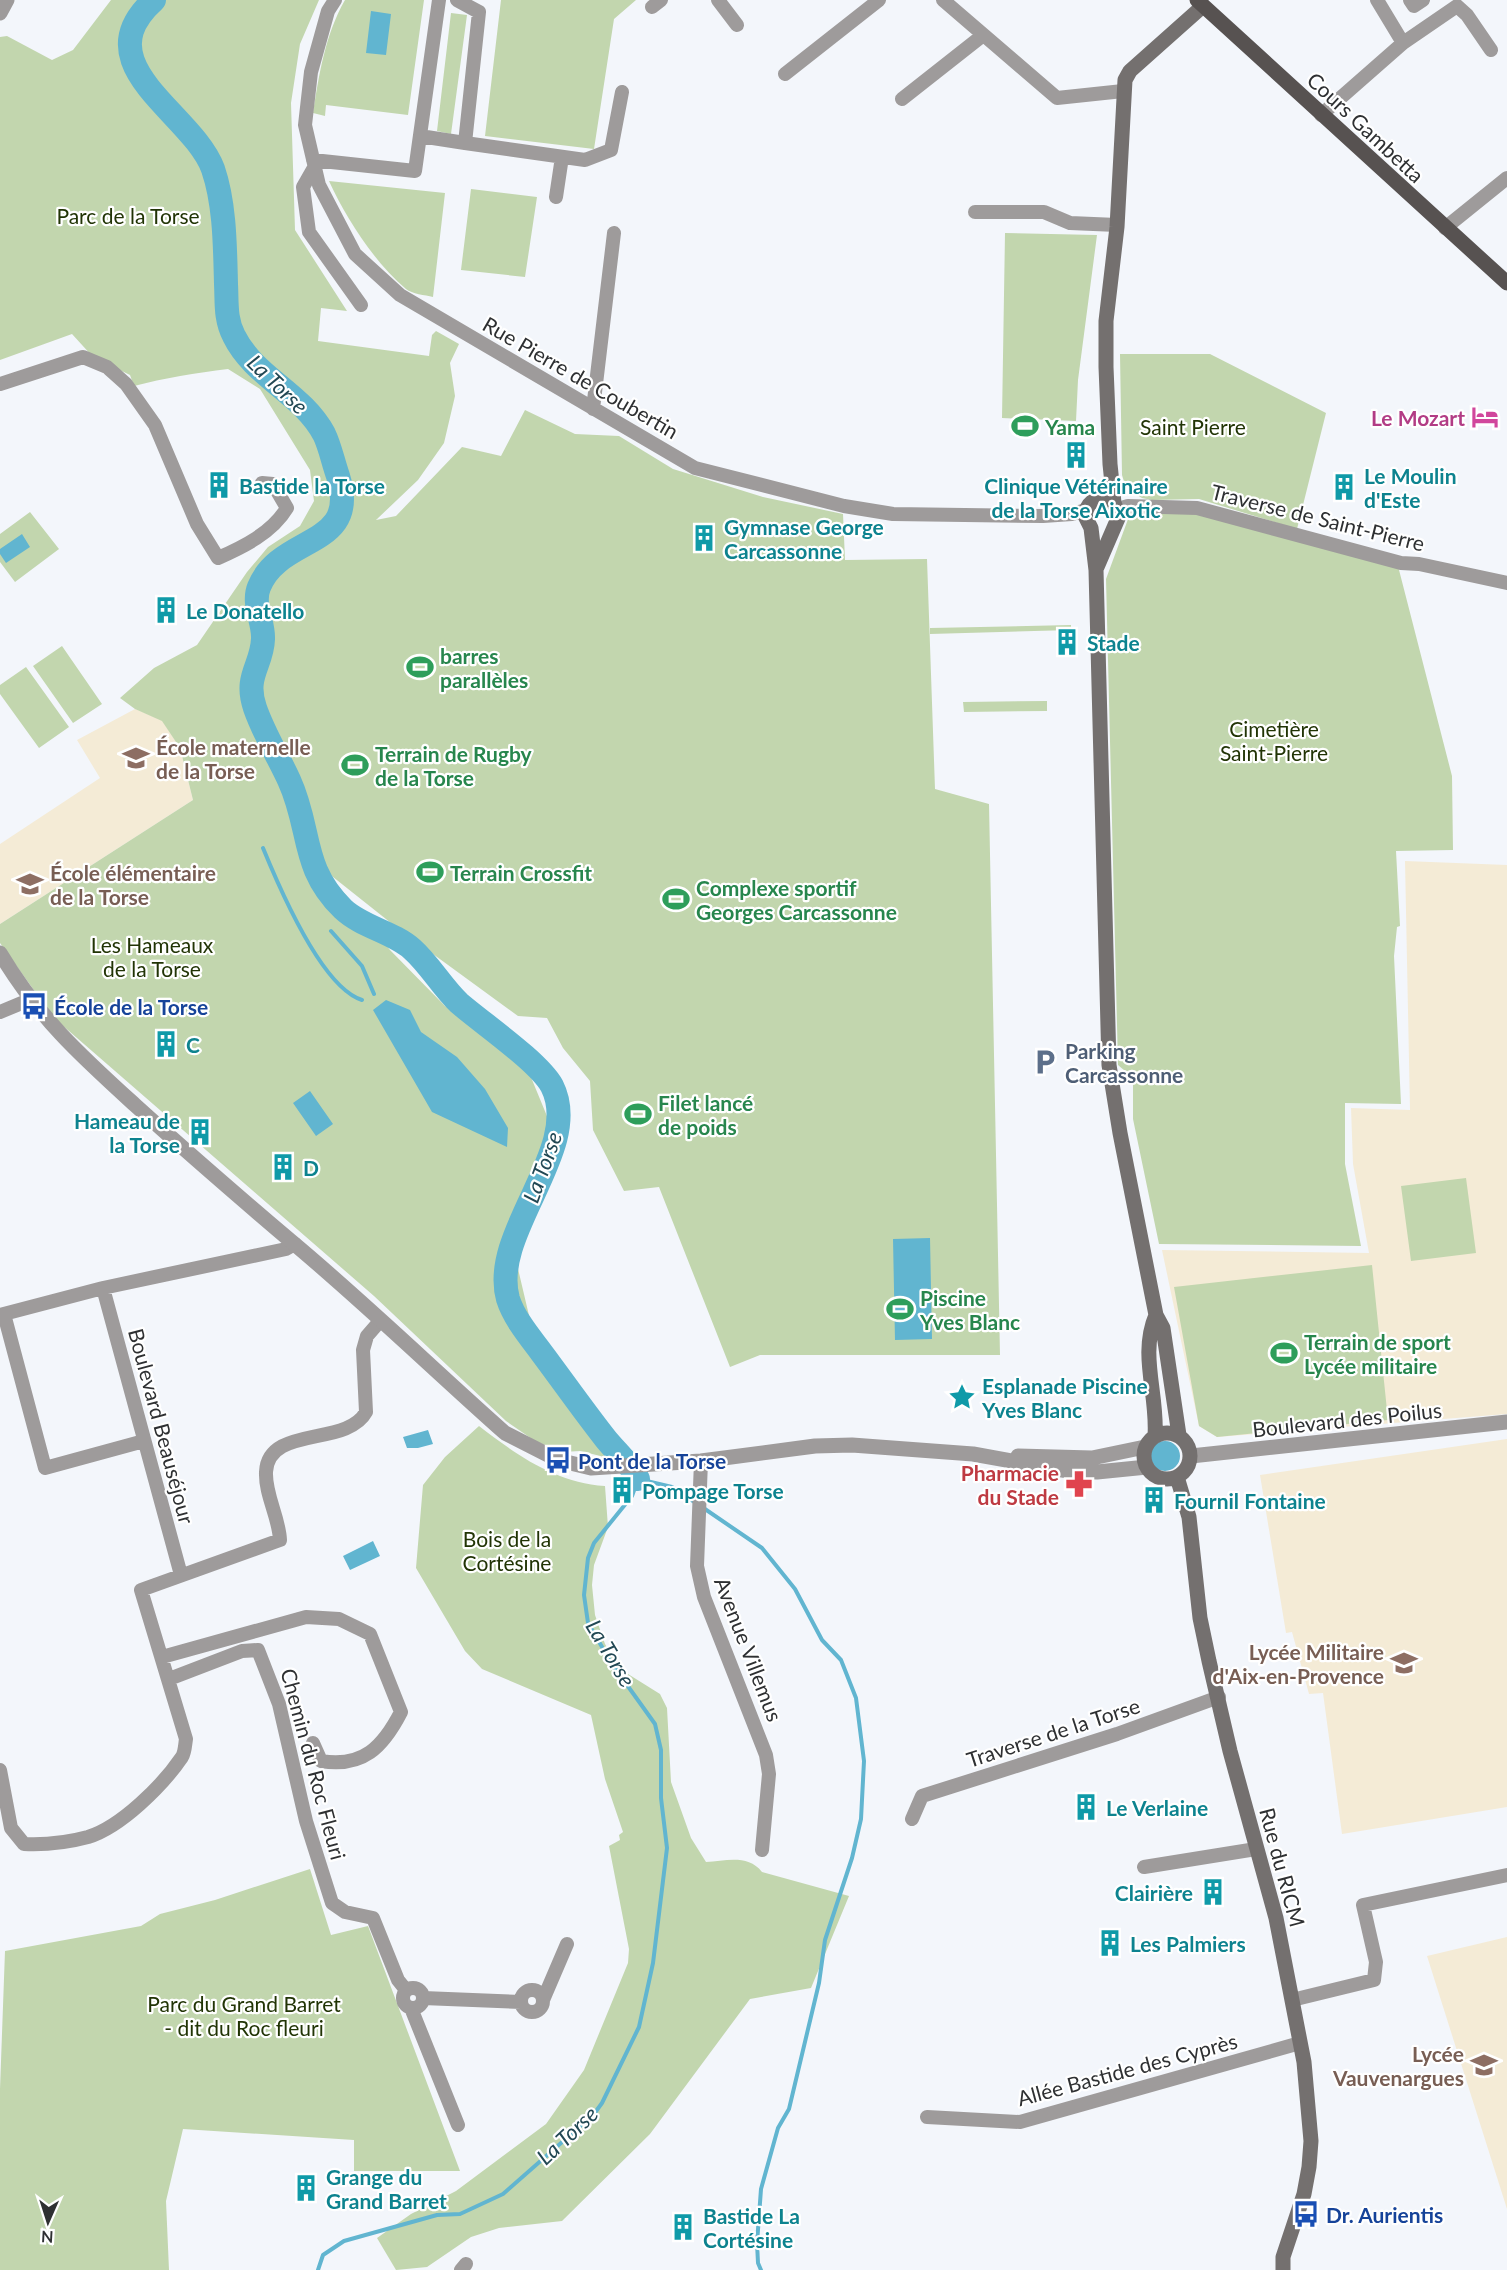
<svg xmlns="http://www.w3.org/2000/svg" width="1507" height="2270" font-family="Lato,sans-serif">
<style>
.education{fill:#f4ebd6}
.green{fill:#c2d6ae}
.water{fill:#61b5d0}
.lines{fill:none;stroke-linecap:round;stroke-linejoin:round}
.stream{stroke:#61b5d0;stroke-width:4}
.river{stroke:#61b5d0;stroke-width:24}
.minor{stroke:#9e9b9b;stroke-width:14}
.tertiary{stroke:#9e9b9b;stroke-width:15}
.secondary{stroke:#74706f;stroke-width:15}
.primary{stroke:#575251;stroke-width:15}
.labels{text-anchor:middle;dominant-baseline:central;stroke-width:4.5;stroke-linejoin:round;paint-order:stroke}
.street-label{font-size:21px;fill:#2e3032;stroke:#fff}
.park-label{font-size:21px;fill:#213405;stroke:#fff}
.hotel-label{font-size:21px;font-weight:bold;fill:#b23c85;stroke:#fff;text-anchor:end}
.leisure-label{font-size:21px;font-weight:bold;fill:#27864d;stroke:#fff;text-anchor:start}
.culture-label{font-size:21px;font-weight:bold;fill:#0d838f;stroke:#fff;text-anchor:start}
.education-label{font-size:21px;font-weight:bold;fill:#785e54;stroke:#fff;text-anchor:start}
.transit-label{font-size:21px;font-weight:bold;fill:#164399;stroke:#fff;text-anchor:start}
.service-label{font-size:21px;font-weight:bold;fill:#4e5e75;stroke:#fff;text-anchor:start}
.health-label{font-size:21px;font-weight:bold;fill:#be3a42;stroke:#fff;text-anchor:end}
.water-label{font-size:22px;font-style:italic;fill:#224854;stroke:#fff}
</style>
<rect width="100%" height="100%" fill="#f3f6fb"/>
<!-- education -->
<path class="education" d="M 135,709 L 162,720 L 180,748 L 193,800 L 0,924 L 0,844 L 100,778 L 77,740 Z
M 1405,861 L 1507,865 L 1507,1414 L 1217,1437 L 1199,1426 L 1162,1250 L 1369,1253 L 1353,1164 L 1351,1108 L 1410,1110 Z
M 1507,1439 L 1507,1807 L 1342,1834 L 1323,1693 L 1309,1694 L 1292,1632 L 1286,1633 L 1260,1475 Z
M 1507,1937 L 1507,2209 L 1427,1956 Z"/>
<!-- green -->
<path class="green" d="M 111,0 L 319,0 L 300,44 L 291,103 L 295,230 L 347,311 L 321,308 L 318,341 L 429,356 L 432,335 L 436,331 L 459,344 L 450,363 L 455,396 L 444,443 L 418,480 L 376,520 L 396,516 L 462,447 L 501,456 L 525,410 L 575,434 L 619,436 L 673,469 L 763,497 L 843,514 L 845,560 L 927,559 L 935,789 L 989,804 L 1000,1355 L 760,1355 L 730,1367 L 659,1187 L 624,1191 L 593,1130 L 590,1081 L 563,1048 L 547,1018 L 518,1016 L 396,927 L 328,873 L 390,950 L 445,1006 L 521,1053 L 556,1138 L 546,1167 L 511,1239 L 531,1324 L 619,1443 L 629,1463 L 580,1451 L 563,1452 L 535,1441 L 506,1421 L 374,1296 L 54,1018 L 0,943 L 0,924 L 193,800 L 180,748 L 162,721 L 135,709 L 120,698 L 154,668 L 197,645 L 247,572 L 268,547 L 300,526 L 314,501 L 310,470 L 260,389 L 228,369 C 196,373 164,378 134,386 L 130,375 L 93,357 L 72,334 L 0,360 L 0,37 L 7,36 L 52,60 L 73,50 Z
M 345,0 L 424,0 L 408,115 L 326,105 L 325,116 L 313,113 C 319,75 325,35 345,0 Z
M 501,0 L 636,0 L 614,19 L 594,149 L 485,136 Z
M 451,13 L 467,15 L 451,134 L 437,131 Z
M 329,181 L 445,193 L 433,297 C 425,295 412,294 406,289 C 374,262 346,218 329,181 Z
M 471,189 L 537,197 L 525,277 L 461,270 Z
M 1005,233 L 1097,235 L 1078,380 L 1076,421 L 1002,418 Z
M 1120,354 L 1210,354 L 1326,413 L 1297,529 L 1199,499 L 1152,500 L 1142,498 L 1126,488 L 1122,475 Z
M 1187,509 L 1398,566 L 1452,776 L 1453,850 L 1396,851 L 1400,926 L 1397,927 L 1394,956 L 1401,1104 L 1345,1103 L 1345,1164 L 1361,1246 L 1159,1244 L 1133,1119 L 1133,1078 L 1118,1065 L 1106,579 L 1131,511 Z
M 30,512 L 59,549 L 15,582 L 0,562 L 0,534 Z
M 1071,625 L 1071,630 L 930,634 L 930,628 Z
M 62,646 L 102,704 L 73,723 L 33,666 Z
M 26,667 L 69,727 L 39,748 L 0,694 L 0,685 Z
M 1047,701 L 1047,711 L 964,712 L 963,702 Z
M 1466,1178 L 1476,1253 L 1411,1261 L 1401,1186 Z
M 1372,1265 L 1388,1420 L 1217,1437 L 1199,1426 L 1174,1287 Z
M 479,1426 C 518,1456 555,1482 605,1486 L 608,1527 L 594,1565 L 592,1585 L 595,1615 L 605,1644 L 620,1669 L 660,1694 L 667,1708 L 671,1782 L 691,1838 L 706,1862 C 726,1861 748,1854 762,1872 L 849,1896 L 811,1988 L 750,1999 L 650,2134 L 562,2221 L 499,2228 L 471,2237 L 427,2267 L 396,2270 L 377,2238 L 411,2214 L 456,2191 L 546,2124 L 584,2070 L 628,1963 L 629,1949 L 609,1846 L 620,1840 L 619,1835 L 623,1832 L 605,1779 L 591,1715 L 482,1669 L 465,1651 L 416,1568 L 423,1485 L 445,1457 Z
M 310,1869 L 331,1935 L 368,1926 L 460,2171 L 354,2171 L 354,2140 L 183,2129 L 166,2201 L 169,2270 L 0,2270 L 0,2089 L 5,1951 L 141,1926 L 160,1914 L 215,1900 Z"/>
<!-- water -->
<path class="water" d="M 371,11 L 391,14 L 386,55 L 366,53 Z
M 22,534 L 30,547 L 6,563 L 0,554 L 0,549 Z
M 386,1000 L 410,1010 L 421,1032 L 457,1057 L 485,1089 L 508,1128 L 507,1147 L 432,1112 L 373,1010 Z
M 310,1091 L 333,1124 L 316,1136 L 293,1103 Z
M 930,1238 L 932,1339 L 895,1340 L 893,1239 Z
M 428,1430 L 433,1444 L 418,1448 L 407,1448 L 403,1437 Z
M1150 1456a15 15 0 1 1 30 0a15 15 0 1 1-30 0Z
M 373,1541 L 380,1556 L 350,1570 L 343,1556 Z"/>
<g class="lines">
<!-- stream -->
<path class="stream" d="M 263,848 C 279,887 321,987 362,1000
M 331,931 L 362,966 L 374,994
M 702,1507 L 762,1548 L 795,1589 L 822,1640 L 841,1660 L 856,1698 L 864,1761 L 861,1819 L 852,1858 L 825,1940 L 819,1983 L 789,2109 L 778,2128 L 761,2189 L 757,2243 L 758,2263 L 761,2270
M 318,2270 L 323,2255 L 344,2241 L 437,2215 L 460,2214 L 503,2194 L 594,2114 L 602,2103 L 639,2027 L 653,1963 L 667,1848 L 661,1798 L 661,1750 L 655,1724 L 612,1664 L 588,1623 L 584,1595 L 588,1558 L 594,1543 L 632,1496 L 638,1479 L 672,1487 L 696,1503"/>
<!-- river -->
<path class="river" d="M 154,0 C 82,65 192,112 213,169 C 225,204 225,247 226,284 C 227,302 225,319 234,336 C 254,377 302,393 324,434 C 330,446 333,462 338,476 C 361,549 280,534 259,587 C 252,604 264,622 263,639 C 262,666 244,676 255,708 C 264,734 278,756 289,780 C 312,830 300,867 343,909 C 362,927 393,932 412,949 C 430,965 442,987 459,1003 C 482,1023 539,1062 552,1086 C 584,1149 489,1232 508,1299 C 514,1318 529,1336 541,1352 C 562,1380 583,1410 605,1438 C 616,1452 629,1462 638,1479"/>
<!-- minor -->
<path class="minor" d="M 335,0 L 328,11 L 311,72 L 305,125 L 319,185 L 355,254 L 400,295 L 695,468 L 844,506 L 893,514 L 1043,516 L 1072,514 L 1086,510
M 718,0 L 737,25
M 943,0 L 1057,98 L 1123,91
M 1377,0 L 1403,43
M 1410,0 L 1414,6 L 1423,0
M 652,7 L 661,0
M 785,74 L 879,0
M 902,99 L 982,36
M 1321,115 L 1403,43 L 1457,6 L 1467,15 L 1491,50
M 420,136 L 465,143 L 479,12 L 457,0
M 465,143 L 585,160 L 611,150 L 622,92
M 313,160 L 415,171 L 439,0
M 315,166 L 303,187 L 309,232 L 361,305
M 556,197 L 562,157
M 975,212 L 1044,212 L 1070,223 L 1117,225
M 1445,228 L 1507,178
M 0,384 L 83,357 L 107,367 L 126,384 L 155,425 L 197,524 L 218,558 C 243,547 272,533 287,508 L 273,484 L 262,483
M 593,409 L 614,233
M 1118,509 L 1128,506 L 1197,508 L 1401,563 L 1419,564 L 1507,583
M 0,1012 L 29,1000
M 103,1288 L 181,1575
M 4,1314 L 45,1468 L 144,1441
M 0,1315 L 103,1288 L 286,1249 L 295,1244
M 701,1461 L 697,1566 L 704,1597 L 766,1755 L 769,1774 L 762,1850
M 162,1657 L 306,1617 L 339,1619 L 370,1634 L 401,1712 C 383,1747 363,1768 321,1761 L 313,1743
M 169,1679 L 242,1651 L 258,1650 L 279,1704 L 306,1821 L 332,1903 L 345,1912 L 373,1918 L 398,1980 L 406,1990
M 0,1770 L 11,1828 L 24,1844 C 47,1845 66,1843 88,1837 C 121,1827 163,1785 182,1757 C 185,1752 185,1745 186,1739 L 141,1590 L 280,1540 C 279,1517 265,1495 266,1472 C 268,1425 347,1447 366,1412 L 363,1350 L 367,1336 L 380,1321
M 912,1819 L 922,1796 L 1117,1734 L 1219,1697
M 1144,1867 L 1256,1849
M403 1998a10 10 0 1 1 20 0a10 10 0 1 1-20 0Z
M521 2001a11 11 0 1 1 22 0a11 11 0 1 1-22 0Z
M 423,1998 L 521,2002
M 543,2000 L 567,1944
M 1292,2000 L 1374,1980 L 1376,1962 L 1363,1905 L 1507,1875
M 411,2008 L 458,2125
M 927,2117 L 1020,2122 L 1300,2043
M 461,2270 L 466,2264"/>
<!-- tertiary -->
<path class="tertiary" d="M 0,13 L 7,0
M 0,953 C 39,1018 80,1055 135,1105 C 187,1152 239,1197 292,1242 C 365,1303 434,1370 505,1433 L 558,1460 L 591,1468 L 701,1461 L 815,1446 L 852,1445 L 973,1454 L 1068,1471 L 1097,1472 L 1147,1467
M 1018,1456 L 1092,1458 L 1145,1447
M 1191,1456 L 1507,1422"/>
<!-- secondary -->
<path class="secondary" d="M 1114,503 C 1101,493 1087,500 1085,516 L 1091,528 L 1096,570 L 1109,1065 L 1120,1133 L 1156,1315 L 1163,1328 L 1179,1435
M 1097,567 L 1119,516 L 1114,503 L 1110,464 L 1106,367 L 1106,321 L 1117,227 L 1125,80 L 1130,71 L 1203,6
M1144 1456a23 23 0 1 1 46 0a23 23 0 1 1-46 0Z
M 1155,1436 C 1158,1394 1139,1355 1156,1315
M 1177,1477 L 1189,1517 L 1200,1618 L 1209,1661 L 1230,1751 L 1276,1918 L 1304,2062 L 1311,2141 L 1309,2167 L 1304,2194 L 1283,2257 L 1283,2270"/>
<!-- primary -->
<path class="primary" d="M 1197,0 L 1507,283"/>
</g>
<!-- icons -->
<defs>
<symbol id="hotel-bare" viewBox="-9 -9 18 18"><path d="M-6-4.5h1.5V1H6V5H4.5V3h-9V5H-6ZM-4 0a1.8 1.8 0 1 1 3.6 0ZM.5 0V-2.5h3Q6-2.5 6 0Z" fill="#d1479c" stroke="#fff" stroke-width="2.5" paint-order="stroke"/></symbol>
<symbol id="stadium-bare" viewBox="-9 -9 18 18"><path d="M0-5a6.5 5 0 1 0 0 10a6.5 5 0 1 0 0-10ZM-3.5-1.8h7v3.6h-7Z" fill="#2e9e5b" stroke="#fff" stroke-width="2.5" paint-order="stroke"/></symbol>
<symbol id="building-bare" viewBox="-9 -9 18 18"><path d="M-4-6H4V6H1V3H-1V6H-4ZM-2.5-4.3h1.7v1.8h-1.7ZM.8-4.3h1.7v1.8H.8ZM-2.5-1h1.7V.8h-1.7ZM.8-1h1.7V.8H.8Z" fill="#0f9aa8" stroke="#fff" stroke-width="2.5" paint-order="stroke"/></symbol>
<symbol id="school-bare" viewBox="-9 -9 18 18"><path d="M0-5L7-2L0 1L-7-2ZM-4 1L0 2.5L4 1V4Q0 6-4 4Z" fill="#8d6e63" stroke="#fff" stroke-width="2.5" paint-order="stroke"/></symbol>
<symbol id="bus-bare" viewBox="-9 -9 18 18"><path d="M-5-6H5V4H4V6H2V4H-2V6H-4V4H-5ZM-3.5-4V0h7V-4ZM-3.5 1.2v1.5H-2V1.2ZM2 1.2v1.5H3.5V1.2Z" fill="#1a4fb4" stroke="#fff" stroke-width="2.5" paint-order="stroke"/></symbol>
<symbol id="parking-bare" viewBox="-9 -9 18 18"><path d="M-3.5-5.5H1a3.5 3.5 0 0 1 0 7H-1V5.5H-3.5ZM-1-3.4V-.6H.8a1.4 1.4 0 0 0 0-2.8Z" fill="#5c6f8a" stroke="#fff" stroke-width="2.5" paint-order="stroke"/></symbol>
<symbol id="sight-bare" viewBox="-9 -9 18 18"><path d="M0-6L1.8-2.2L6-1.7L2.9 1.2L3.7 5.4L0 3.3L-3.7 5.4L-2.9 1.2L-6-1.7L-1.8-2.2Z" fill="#0f9aa8" stroke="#fff" stroke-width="2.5" paint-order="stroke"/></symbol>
<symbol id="pharmacy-bare" viewBox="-9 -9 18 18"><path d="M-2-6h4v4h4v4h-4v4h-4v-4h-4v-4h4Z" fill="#e0444e" stroke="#fff" stroke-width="2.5" paint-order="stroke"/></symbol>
</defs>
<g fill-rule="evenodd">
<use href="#hotel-bare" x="1466" y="398" width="38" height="38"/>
<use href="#stadium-bare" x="1006" y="407" width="38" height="38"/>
<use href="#building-bare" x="1057" y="436" width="38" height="38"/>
<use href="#building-bare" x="200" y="466" width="38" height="38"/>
<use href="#building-bare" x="1325" y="468" width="38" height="38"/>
<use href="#building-bare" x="685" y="519" width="38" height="38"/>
<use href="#building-bare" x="147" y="591" width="38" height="38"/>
<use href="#building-bare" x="1048" y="623" width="38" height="38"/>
<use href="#stadium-bare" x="401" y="648" width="38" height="38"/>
<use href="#school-bare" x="117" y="739" width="38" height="38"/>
<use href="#stadium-bare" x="336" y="746" width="38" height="38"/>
<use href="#stadium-bare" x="411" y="853" width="38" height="38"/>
<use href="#school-bare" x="11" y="865" width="38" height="38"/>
<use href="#stadium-bare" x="657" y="880" width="38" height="38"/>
<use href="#bus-bare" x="15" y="987" width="38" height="38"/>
<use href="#building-bare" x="147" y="1025" width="38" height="38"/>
<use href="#parking-bare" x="1026" y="1043" width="38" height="38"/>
<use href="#stadium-bare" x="619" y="1095" width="38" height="38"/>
<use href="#building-bare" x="181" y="1113" width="38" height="38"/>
<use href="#building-bare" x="264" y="1148" width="38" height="38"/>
<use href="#stadium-bare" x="881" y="1290" width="38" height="38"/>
<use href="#stadium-bare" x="1265" y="1334" width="38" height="38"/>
<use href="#sight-bare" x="943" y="1378" width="38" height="38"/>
<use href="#bus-bare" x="539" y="1441" width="38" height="38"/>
<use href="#pharmacy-bare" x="1060" y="1465" width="38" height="38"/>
<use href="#building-bare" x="603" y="1471" width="38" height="38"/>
<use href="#building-bare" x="1135" y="1481" width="38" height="38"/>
<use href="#school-bare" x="1385" y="1644" width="38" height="38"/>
<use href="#building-bare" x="1067" y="1788" width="38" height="38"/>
<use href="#building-bare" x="1194" y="1873" width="38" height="38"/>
<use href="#building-bare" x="1091" y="1924" width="38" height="38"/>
<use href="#school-bare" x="1465" y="2046" width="38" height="38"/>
<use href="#building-bare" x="287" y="2169" width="38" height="38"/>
<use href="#bus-bare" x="1287" y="2195" width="38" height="38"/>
<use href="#building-bare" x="664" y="2208" width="38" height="38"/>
</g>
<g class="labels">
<!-- street labels -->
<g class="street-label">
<text transform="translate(1366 127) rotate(43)">Cours Gambetta</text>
<text transform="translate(581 377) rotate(30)">Rue Pierre de Coubertin</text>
<text transform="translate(1318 517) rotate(14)">Traverse de Saint-Pierre</text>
<text transform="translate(1347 1419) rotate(-6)">Boulevard des Poilus</text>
<text transform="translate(162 1426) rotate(75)">Boulevard Beauséjour</text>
<text transform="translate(749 1649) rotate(69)">Avenue Villemus</text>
<text transform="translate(1053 1732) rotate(-18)">Traverse de la Torse</text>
<text transform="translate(314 1764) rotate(75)">Chemin du Roc Fleuri</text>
<text transform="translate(1283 1867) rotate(75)">Rue du RICM</text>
<text transform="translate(1127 2069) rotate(-15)">Allée Bastide des Cyprès</text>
</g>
<!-- park labels -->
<g class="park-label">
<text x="128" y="215">Parc de la Torse</text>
<text x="1193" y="426">Saint Pierre</text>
<text x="1274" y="728">Cimetière<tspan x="1274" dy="24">Saint-Pierre</tspan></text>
<text x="152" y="944">Les Hameaux<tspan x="152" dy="24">de la Torse</tspan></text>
<text x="507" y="1538">Bois de la<tspan x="507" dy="24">Cortésine</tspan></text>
<text x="244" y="2003">Parc du Grand Barret<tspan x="244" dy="24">- dit du Roc fleuri</tspan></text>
</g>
<!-- hotel labels -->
<g class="hotel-label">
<text x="1465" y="417">Le Mozart</text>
</g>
<!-- leisure labels -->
<g class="leisure-label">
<text x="1045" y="426">Yama</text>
<text x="440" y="655">barres<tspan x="440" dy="24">parallèles</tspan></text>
<text x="375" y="753">Terrain de Rugby<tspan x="375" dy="24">de la Torse</tspan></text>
<text x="450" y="872">Terrain Crossfit</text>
<text x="696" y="887">Complexe sportif<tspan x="696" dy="24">Georges Carcassonne</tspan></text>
<text x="658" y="1102">Filet lancé<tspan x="658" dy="24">de poids</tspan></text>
<text x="920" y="1297">Piscine<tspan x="920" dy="24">Yves Blanc</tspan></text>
<text x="1304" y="1341">Terrain de sport<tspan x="1304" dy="24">Lycée militaire</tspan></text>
</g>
<!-- culture labels -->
<g class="culture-label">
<text x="1364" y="475">Le Moulin<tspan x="1364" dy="24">d'Este</tspan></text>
<text x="239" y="485">Bastide la Torse</text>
<text x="1076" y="485" text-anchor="middle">Clinique Vétérinaire<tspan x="1076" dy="24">de la Torse Aixotic</tspan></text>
<text x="724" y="526">Gymnase George<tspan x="724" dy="24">Carcassonne</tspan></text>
<text x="186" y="610">Le Donatello</text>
<text x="1087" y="642">Stade</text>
<text x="186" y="1044">C</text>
<text x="180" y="1120" text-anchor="end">Hameau de<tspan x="180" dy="24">la Torse</tspan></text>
<text x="303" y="1167">D</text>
<text x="982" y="1385">Esplanade Piscine<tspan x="982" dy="24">Yves Blanc</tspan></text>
<text x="642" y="1490">Pompage Torse</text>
<text x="1174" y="1500">Fournil Fontaine</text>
<text x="1106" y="1807">Le Verlaine</text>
<text x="1193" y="1892" text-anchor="end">Clairière</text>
<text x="1130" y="1943">Les Palmiers</text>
<text x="326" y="2176">Grange du<tspan x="326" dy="24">Grand Barret</tspan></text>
<text x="703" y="2215">Bastide La<tspan x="703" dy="24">Cortésine</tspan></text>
</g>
<!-- education labels -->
<g class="education-label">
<text x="156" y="746">École maternelle<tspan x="156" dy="24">de la Torse</tspan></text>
<text x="50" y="872">École élémentaire<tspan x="50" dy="24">de la Torse</tspan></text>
<text x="1384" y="1651" text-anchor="end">Lycée Militaire<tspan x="1384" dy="24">d'Aix-en-Provence</tspan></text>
<text x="1464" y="2053" text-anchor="end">Lycée<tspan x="1464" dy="24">Vauvenargues</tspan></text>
</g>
<!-- transit labels -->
<g class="transit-label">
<text x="54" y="1006">École de la Torse</text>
<text x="578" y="1460">Pont de la Torse</text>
<text x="1326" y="2214">Dr. Aurientis</text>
</g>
<!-- service labels -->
<g class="service-label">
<text x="1065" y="1050">Parking<tspan x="1065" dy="24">Carcassonne</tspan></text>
</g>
<!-- health labels -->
<g class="health-label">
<text x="1059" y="1472">Pharmacie<tspan x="1059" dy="24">du Stade</tspan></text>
</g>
<!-- water labels -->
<g class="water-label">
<text transform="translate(278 384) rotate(44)">La Torse</text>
<text transform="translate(542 1167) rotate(-70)">La Torse</text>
<text transform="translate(611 1653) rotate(59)">La Torse</text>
<text transform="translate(567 2135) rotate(-43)">La Torse</text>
</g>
</g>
<!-- north arrow -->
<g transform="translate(48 2222) rotate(183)" stroke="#ffffff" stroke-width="4.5" paint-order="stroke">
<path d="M0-4.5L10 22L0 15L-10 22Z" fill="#2e3032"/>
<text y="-9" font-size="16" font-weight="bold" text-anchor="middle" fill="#2e3032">N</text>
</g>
</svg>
